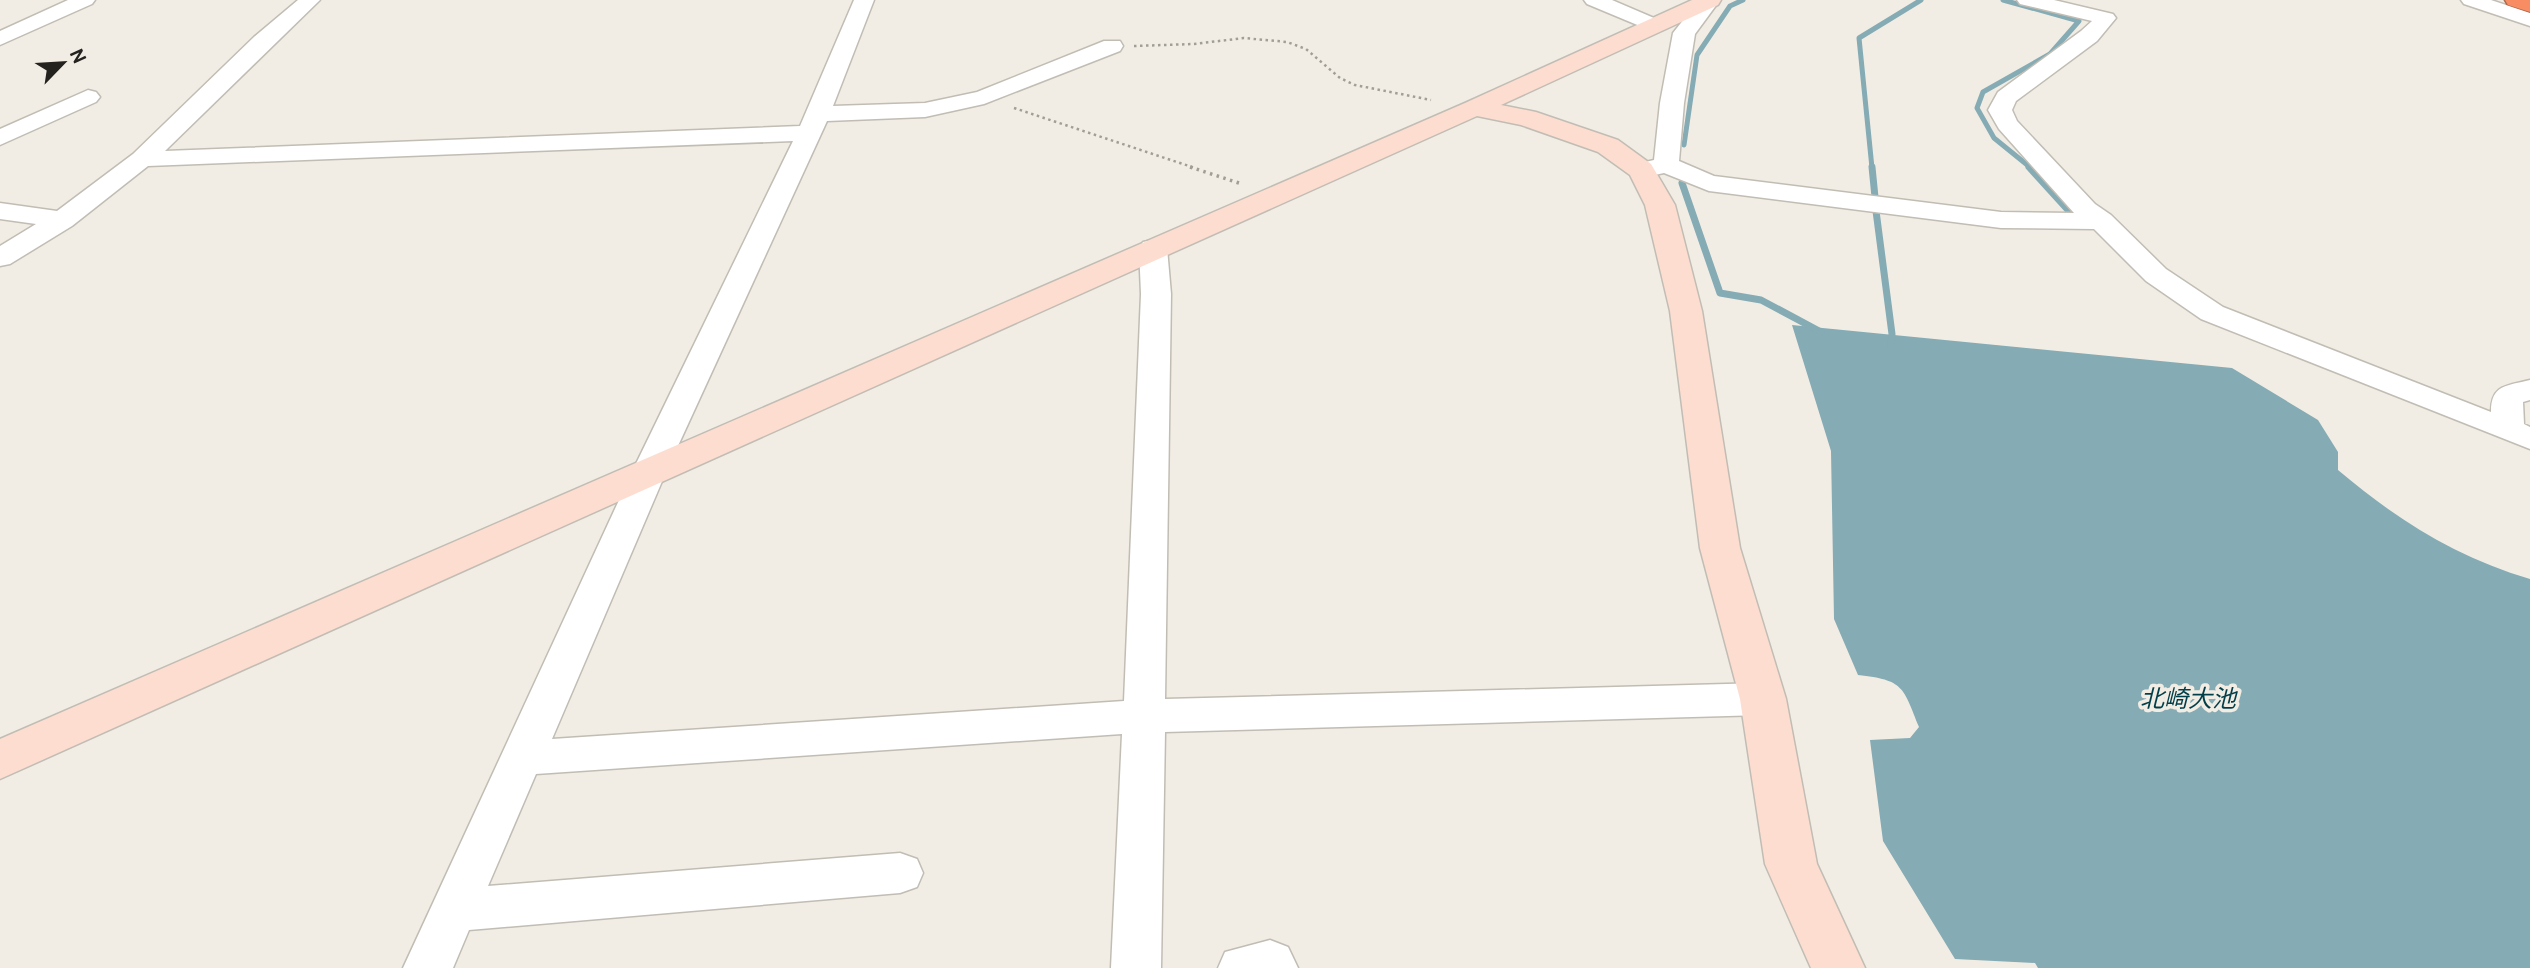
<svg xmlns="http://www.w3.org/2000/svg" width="2530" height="968" font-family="Cabin,'Noto Sans JP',sans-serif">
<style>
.water{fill:#85abb5}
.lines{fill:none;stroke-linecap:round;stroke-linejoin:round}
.stream-far1{stroke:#85abb5;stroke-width:5}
.stream{stroke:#85abb5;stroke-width:7}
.street-casing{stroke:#c1bdb4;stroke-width:3}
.secondary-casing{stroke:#c1bdb4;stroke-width:3}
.highway-casing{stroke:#ae684b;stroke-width:3}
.path-far1{stroke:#a19e97;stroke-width:2.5;stroke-dasharray:2.5 3.5;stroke-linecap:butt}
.path{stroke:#a19e97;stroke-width:3.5;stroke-dasharray:2.5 4.5;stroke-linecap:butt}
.street{fill:#fff;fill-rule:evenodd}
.secondary{fill:#fdddd0;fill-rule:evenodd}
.highway{fill:#f88d63;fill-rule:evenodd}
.labels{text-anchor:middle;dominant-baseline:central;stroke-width:7;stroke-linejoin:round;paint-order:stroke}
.water-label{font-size:24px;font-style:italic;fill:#003e49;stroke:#f1ede4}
</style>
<rect width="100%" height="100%" fill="#f1ede4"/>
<!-- water -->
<path class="water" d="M 1792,325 L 2232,368 L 2318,420 L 2338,452 L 2338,470 C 2397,520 2456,557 2530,579 L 2530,968 L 2038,968 L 2035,963 L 1955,959 L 1883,841 L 1870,740 L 1910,738 L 1919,727 C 1903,687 1904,680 1858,675 L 1834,619 L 1831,451 Z"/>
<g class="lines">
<!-- stream-far1 -->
<path class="stream-far1" d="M 2003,0 L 2079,21 L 2050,54 L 1983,92 L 1977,108 L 1994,138 L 2031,168
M 1684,145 L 1697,55 L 1730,6 L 1743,0
M 1872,168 L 1859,38 L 1921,0"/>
<!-- stream -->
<path class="stream" d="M 1872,167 L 1875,197
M 2029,167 L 2068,210
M 1682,183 L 1720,293 L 1761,300 L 1821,332
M 1876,211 L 1892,334 L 1891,345"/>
<defs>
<path id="street" d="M 68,0 L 95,0 L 92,4 L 0,45 L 0,31 Z
M 298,0 L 320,0 L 165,151 L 800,126 L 854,0 L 874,0 L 833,106 L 925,103 L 977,92 L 1104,41 L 1120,41 L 1123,46 L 1120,51 L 984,104 L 925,117 L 827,121 L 666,472 L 552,739 L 1124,701 L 1141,294 L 1139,248 L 1143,242 L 1153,240 L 1163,242 L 1167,248 L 1171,294 L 1165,699 L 1763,683 L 1778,688 L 1784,699 L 1778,710 L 1763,715 L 1165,732 L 1161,968 L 1111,968 L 1122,734 L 536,774 L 488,886 L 900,853 L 917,859 L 923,873 L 917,887 L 900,893 L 469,930 L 453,968 L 403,968 L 632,472 L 793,141 L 148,166 L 72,226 L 10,264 L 0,266 L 0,246 L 36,224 L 0,219 L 0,203 L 57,211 L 133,154 L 254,37 Z
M 1584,0 L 1612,0 L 1661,21 L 1665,25 L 1661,29 L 1647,29 L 1587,4 Z
M 1699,0 L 1720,0 L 1695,34 L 1684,103 L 1679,161 L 1714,176 L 2001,212 L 2074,213 L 1999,129 L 1988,110 L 1998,92 L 2081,31 L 2092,21 L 2020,4 L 2017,0 L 2054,0 L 2113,14 L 2116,18 L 2097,41 L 2016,101 L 2012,110 L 2017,121 L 2095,204 L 2111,215 L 2166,269 L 2223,307 L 2491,412 C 2491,384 2507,386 2530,380 L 2530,400 L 2523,402 L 2524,424 L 2530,427 L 2530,449 L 2201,319 L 2146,281 L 2094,229 L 2001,228 L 1709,191 L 1664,173 L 1641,178 L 1632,175 L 1628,170 L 1632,165 L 1654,160 L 1660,103 L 1673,33 Z
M 2461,0 L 2491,0 L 2530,13 L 2530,26 L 2464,4 Z
M 88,90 L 96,92 L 100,97 L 96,102 L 0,145 L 0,129 Z
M 1270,940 L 1288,947 L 1298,968 L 1218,968 L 1225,952 Z"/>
<path id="secondary" d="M 1692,0 L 1721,0 L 1718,5 L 1501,105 L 1536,112 L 1618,140 L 1651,164 L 1675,205 L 1702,311 L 1740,548 L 1786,699 L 1817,864 L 1865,968 L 1811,968 L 1765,864 L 1740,699 L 1700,548 L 1670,311 L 1645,205 L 1630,175 L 1598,152 L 1521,125 L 1477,116 L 0,779 L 0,739 L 1465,103 Z"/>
<path id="highway" d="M 2505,0 L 2530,0 L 2530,12 L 2508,5 Z"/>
</defs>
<!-- street casing -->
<use href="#street" class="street-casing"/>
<!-- secondary casing -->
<use href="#secondary" class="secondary-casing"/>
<!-- highway casing -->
<use href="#highway" class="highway-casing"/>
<!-- path-far1 -->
<path class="path-far1" d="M 1134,46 L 1194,44 L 1244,38 L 1287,42 L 1306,49 L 1340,78 L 1355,85 L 1431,100
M 1014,108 L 1195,168"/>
<!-- path -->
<path class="path" d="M 1190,167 L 1242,184"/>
<!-- street -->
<use href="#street" class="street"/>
<!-- secondary -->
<use href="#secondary" class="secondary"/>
<!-- highway -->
<use href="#highway" class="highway"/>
</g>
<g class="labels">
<!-- water labels -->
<g class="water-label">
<text x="2188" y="698">北崎大池</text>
</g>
</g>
<!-- north arrow -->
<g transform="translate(63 63) rotate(65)" stroke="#f1ede4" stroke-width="5" paint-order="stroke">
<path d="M0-5L12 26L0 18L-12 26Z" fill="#24221f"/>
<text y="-10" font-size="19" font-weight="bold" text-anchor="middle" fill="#24221f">N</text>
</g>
</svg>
